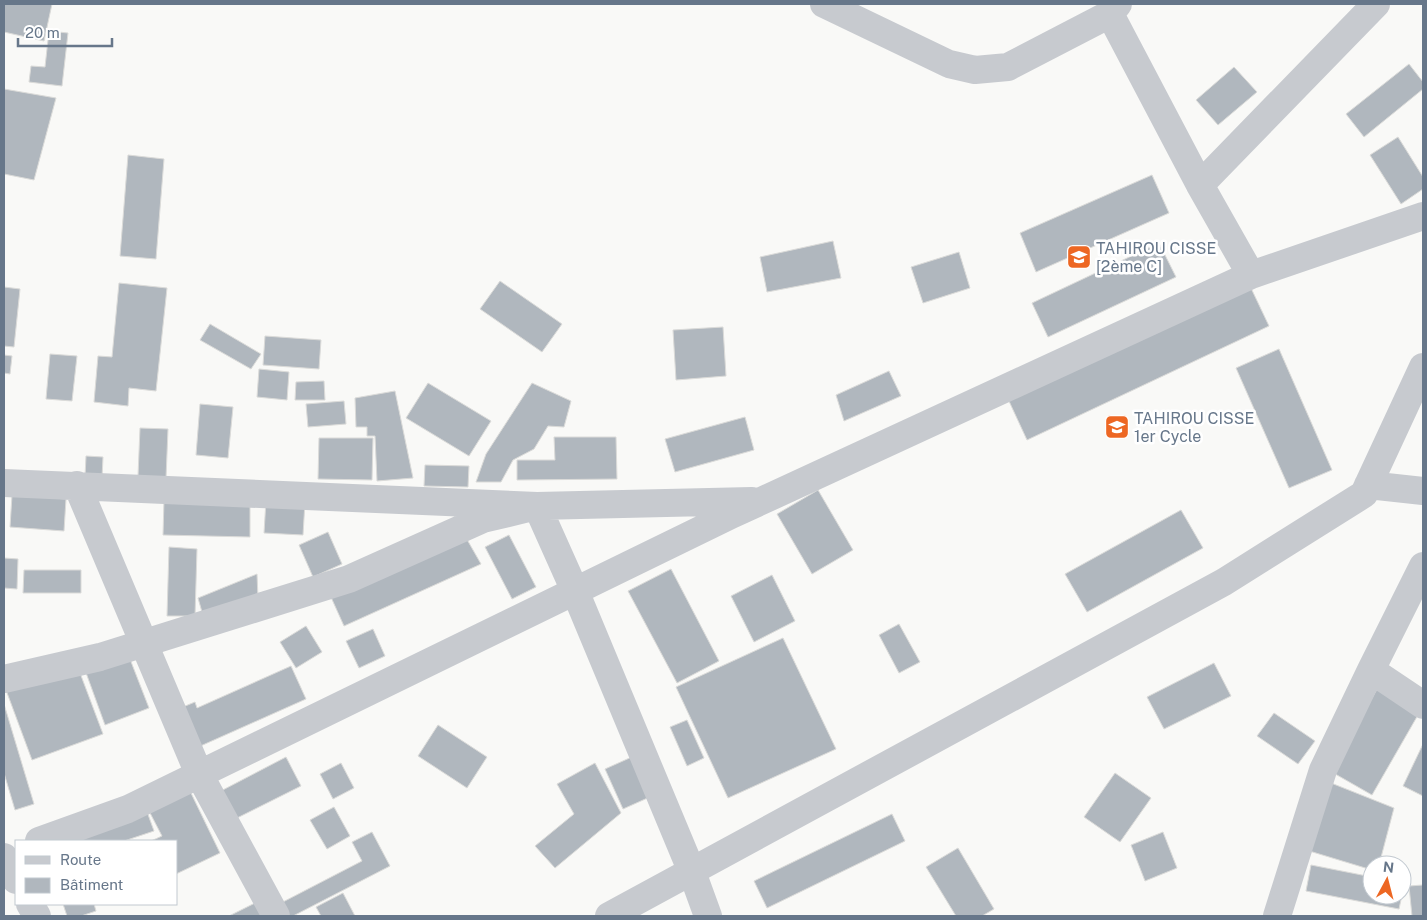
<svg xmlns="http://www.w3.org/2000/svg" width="1427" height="920" font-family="'Public Sans',sans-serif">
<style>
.building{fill:#b0b7be;stroke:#dbdbd9}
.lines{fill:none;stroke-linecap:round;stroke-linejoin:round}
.minor{stroke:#c7cacf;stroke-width:28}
.labels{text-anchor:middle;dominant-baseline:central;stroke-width:5;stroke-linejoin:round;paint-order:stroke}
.poi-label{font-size:16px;fill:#67778a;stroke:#fff;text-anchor:start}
</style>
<rect width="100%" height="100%" fill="#f9f9f7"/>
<!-- building -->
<path class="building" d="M 4,4 L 52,4 L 44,41 L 4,32 Z
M 49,31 L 68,33 L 62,86 L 29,82 L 31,66 L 45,67 Z
M 1409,64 L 1423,82 L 1423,89 L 1364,137 L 1346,114 Z
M 1234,67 L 1257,92 L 1218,125 L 1196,100 Z
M 4,89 L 56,98 L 34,180 L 4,174 Z
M 1398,137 L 1423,177 L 1423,189 L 1401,204 L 1370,155 Z
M 128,155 L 164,159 L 156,259 L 120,256 Z
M 1152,175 L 1169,213 L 1036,272 L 1020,233 Z
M 833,241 L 841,278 L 767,292 L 760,257 Z
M 1159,243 L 1176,277 L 1048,337 L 1032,303 Z
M 959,252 L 970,288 L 923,303 L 911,267 Z
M 500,281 L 562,324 L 542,352 L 480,309 Z
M 119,283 L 167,288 L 156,391 L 129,388 L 128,406 L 94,402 L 98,356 L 112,357 Z
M 1250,286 L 1269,326 L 1027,440 L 1008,399 Z
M 4,287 L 20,289 L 14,347 L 4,346 Z
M 210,324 L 261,354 L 251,369 L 200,340 Z
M 723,327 L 726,376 L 676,380 L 673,330 Z
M 265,336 L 321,340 L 319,369 L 263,365 Z
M 1279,349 L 1332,470 L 1289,488 L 1236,368 Z
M 50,354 L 77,356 L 72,401 L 46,399 Z
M 4,355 L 12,356 L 10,374 L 4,373 Z
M 259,369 L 289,372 L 287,400 L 257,397 Z
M 889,371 L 901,396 L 844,421 L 836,395 Z
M 324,381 L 325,400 L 295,400 L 296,382 Z
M 428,383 L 491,421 L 469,456 L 406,418 Z
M 532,383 L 571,401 L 564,427 L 548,426 L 534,449 L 513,460 L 501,482 L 476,482 L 486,454 Z
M 395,391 L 413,478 L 377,481 L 375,436 L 367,436 L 367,427 L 356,427 L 355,398 Z
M 344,401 L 346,424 L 308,427 L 306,404 Z
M 200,404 L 233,407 L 228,458 L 196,455 Z
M 745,417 L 754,450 L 675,472 L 665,439 Z
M 140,428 L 168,429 L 166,478 L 138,476 Z
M 554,437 L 616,437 L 617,479 L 517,480 L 517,460 L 555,460 Z
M 319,438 L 373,438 L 372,480 L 318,479 Z
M 86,456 L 103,457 L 102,478 L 85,477 Z
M 425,465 L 469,466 L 468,487 L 424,486 Z
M 818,490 L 853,550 L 812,574 L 777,514 Z
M 12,495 L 66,499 L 64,531 L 10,527 Z
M 164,500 L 250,501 L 250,537 L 163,535 Z
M 266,500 L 305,502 L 303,535 L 264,533 Z
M 1181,510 L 1203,548 L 1087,612 L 1065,574 Z
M 328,532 L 342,564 L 313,577 L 299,545 Z
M 509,535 L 536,587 L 512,599 L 485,547 Z
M 465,536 L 481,564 L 344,626 L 326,586 Z
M 169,547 L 197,549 L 195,616 L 167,616 Z
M 4,558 L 18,559 L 17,589 L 4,588 Z
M 671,569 L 719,661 L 677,683 L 628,591 Z
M 24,570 L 81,570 L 81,593 L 23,593 Z
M 257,574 L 258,599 L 202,612 L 198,598 Z
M 772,575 L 795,621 L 754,642 L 731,596 Z
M 899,624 L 920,662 L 899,673 L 879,635 Z
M 306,626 L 322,652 L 296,668 L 280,642 Z
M 373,629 L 385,656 L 359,668 L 346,641 Z
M 783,638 L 836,749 L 728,798 L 676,687 Z
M 128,654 L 149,708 L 105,725 L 85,670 Z
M 1214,663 L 1231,696 L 1164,729 L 1147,697 Z
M 77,665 L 103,734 L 32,760 L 6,690 Z
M 291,666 L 306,699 L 196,748 L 178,709 L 195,702 L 197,708 Z
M 1380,684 L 1422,708 L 1372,795 L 1330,771 Z
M 4,704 L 34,804 L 15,810 L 4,773 Z
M 1274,713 L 1315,741 L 1298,764 L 1257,736 Z
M 687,720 L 704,758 L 687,766 L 670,727 Z
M 438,725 L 487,757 L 467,788 L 418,756 Z
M 1423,744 L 1423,796 L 1403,786 Z
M 634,756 L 652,796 L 623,809 L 605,769 Z
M 286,757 L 301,786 L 231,821 L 217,793 Z
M 341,763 L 354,788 L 333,799 L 320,774 Z
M 595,763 L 621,813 L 555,868 L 535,846 L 574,814 L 557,784 Z
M 1115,773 L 1151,798 L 1120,842 L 1084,817 Z
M 1326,781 L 1394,808 L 1379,865 L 1372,865 L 1372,870 L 1306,850 Z
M 189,789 L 220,853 L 176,874 L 176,841 L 151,841 L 162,836 L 148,809 Z
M 334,807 L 350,836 L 327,849 L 310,820 Z
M 146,809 L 154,831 L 124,841 L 58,841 Z
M 892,814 L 905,841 L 767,908 L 754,881 Z
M 372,832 L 390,866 L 293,916 L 289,916 L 281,903 L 362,861 L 352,842 Z
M 1163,832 L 1177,868 L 1145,881 L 1131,845 Z
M 958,848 L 994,909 L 982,916 L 956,916 L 926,867 Z
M 1311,865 L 1372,877 L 1372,895 L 1402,895 L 1399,909 L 1306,891 Z
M 1423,885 L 1423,916 L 1412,916 L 1409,886 Z
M 343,893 L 355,916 L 321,916 L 316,907 Z
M 257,902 L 265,916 L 229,916 Z
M 63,904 L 94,904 L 96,911 L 81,916 L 67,916 Z"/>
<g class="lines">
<!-- minor -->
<path class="minor" d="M 824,4 L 949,64 L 975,70 L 1008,67 L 1110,14 L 1118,4
M 1110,14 L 1200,185 L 1251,275
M 1200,185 L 1376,4
M 4,483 L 537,506 L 752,501
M 77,485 L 199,774 L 276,916
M 1368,485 L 1423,491
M 1371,670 L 1423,705
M 4,679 L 100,657 L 349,579 L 483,519 L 537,506 L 575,591 L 692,872 L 708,916
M 39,841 L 128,809 L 731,515 L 1251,275 L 1423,216
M 4,857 L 16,880
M 30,904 L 37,916
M 609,916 L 1224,582 L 1364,494 L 1423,367
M 1277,916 L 1323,770 L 1371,670 L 1423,566"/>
</g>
<!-- icons -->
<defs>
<symbol id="school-square" viewBox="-11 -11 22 22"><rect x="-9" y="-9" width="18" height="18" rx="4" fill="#ed6723" stroke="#fff"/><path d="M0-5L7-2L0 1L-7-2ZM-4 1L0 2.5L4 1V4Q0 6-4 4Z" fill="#fff"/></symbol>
</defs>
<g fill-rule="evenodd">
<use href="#school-square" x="1065" y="243" width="28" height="28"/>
<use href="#school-square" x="1103" y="413" width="28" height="28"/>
</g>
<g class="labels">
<!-- poi labels -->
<g class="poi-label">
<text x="1096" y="248">TAHIROU CISSE<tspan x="1096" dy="18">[2ème C]</tspan></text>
<text x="1134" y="418">TAHIROU CISSE<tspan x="1134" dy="18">1er Cycle</tspan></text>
</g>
</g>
<!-- border -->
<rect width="1427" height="920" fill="none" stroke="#67778a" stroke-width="10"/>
<!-- legend -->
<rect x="15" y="840" width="162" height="65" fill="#ffffff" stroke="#c2c9d0"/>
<rect x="25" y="856" width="25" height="8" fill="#c7cacf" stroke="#c2c9d0"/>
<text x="60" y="865" font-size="15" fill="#67778a">Route</text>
<rect x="25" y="878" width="25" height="15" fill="#b0b7be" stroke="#c2c9d0"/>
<text x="60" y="890" font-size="15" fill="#67778a">Bâtiment</text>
<!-- north arrow -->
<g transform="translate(1387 880) rotate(7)"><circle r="24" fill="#ffffff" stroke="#c2c9d0"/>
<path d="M0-4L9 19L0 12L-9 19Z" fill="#ed6723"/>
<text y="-8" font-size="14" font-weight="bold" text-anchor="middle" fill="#67778a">N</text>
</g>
<!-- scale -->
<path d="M18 38v8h94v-8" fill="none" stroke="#67778a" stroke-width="2.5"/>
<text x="25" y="38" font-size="15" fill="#67778a" stroke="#ffffff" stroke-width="4" paint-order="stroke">20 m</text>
</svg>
